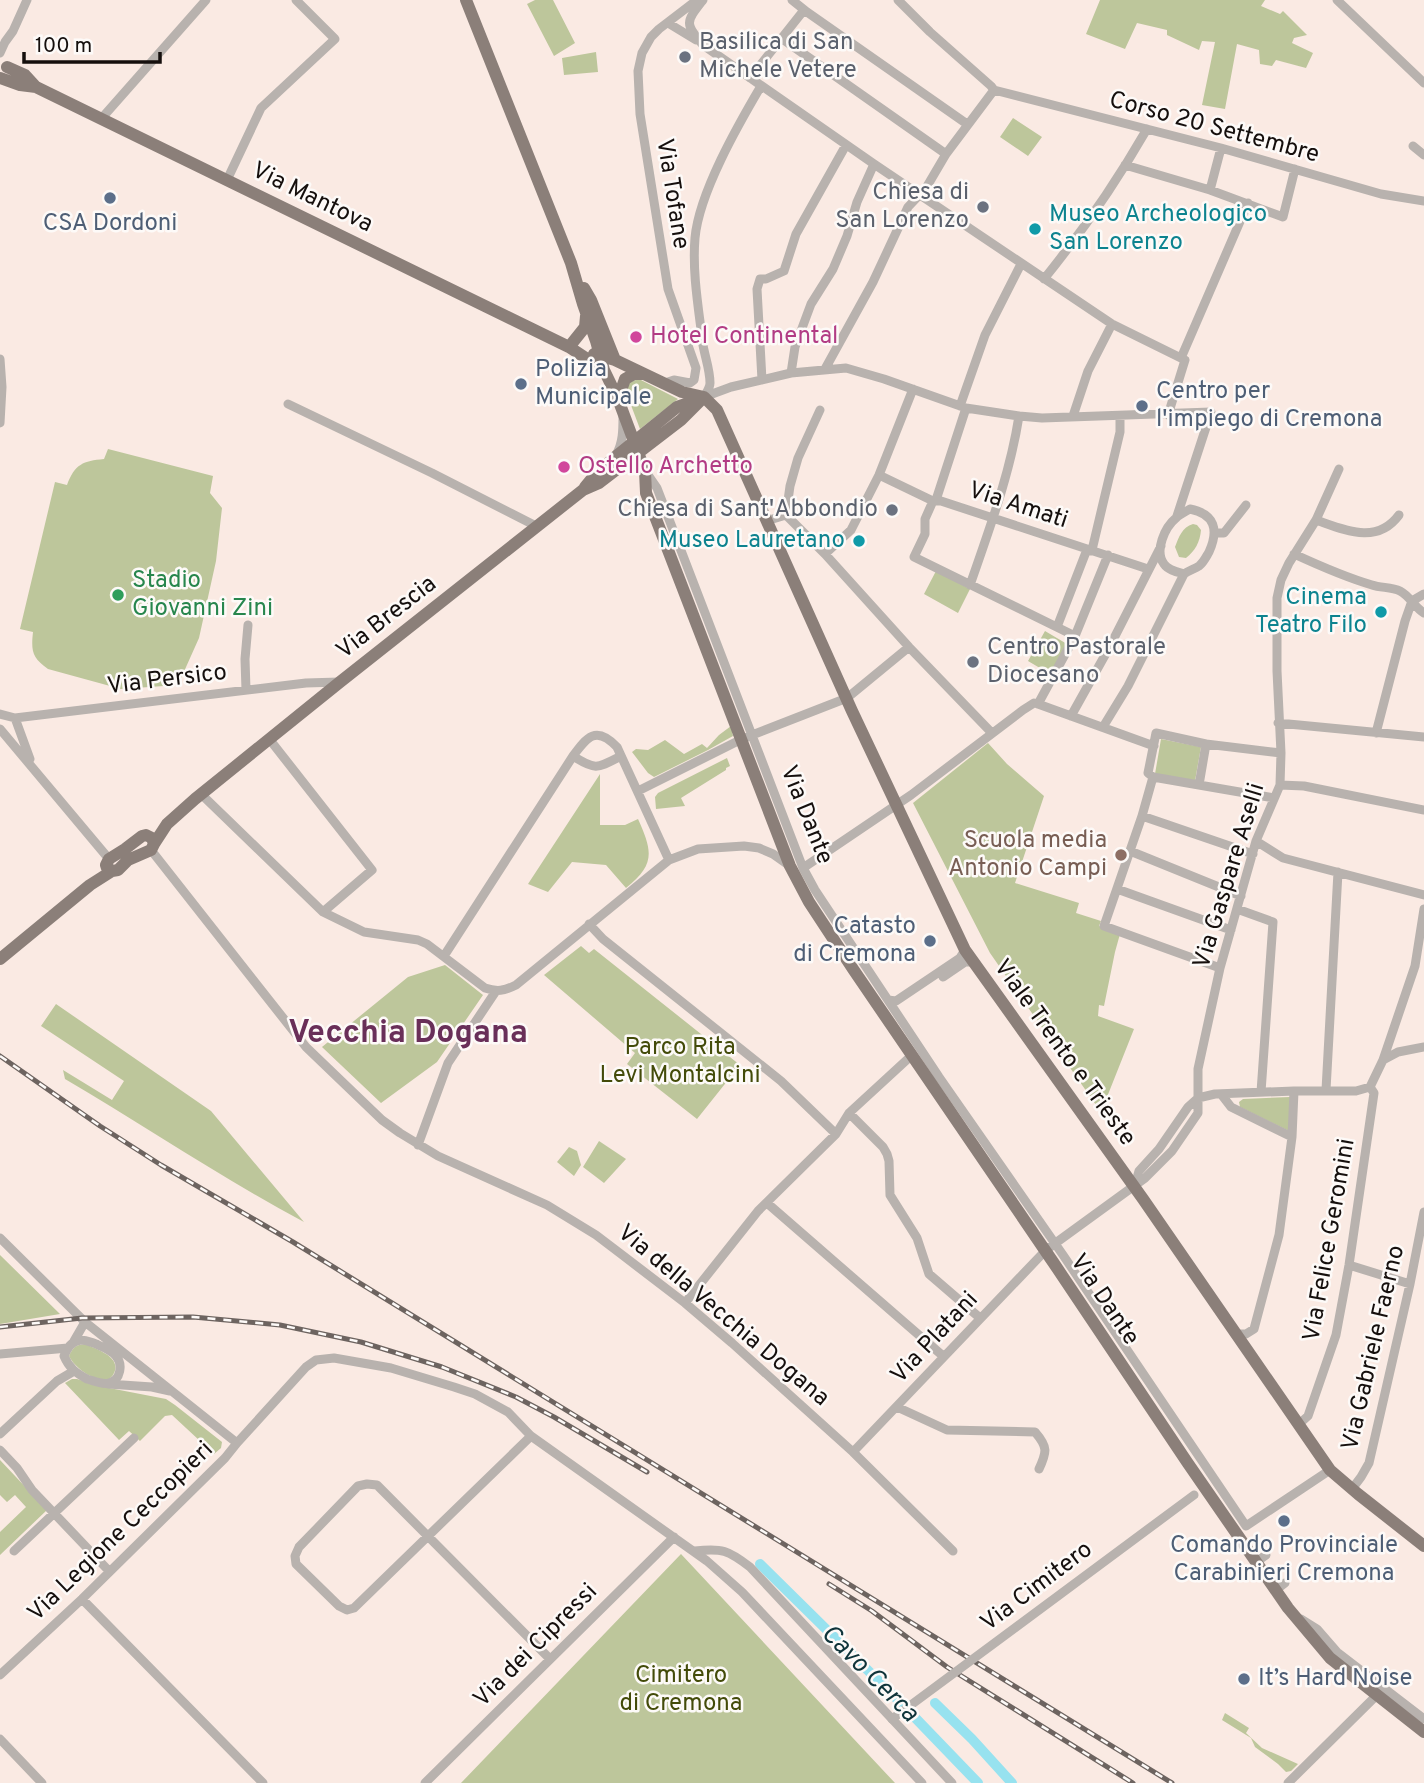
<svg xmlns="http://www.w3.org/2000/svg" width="1424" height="1783" font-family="Overpass,sans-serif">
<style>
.green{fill:#bdc69b}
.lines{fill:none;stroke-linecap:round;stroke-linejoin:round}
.canal{stroke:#97e2ef;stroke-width:10}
.minor{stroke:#b8b2ae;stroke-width:9}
.major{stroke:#8b7f79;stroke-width:12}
.rail-casing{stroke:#6d6460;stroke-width:5}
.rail{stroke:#fdfaf8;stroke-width:2.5;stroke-dasharray:8;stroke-linecap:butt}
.minor-bridge{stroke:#b8b2ae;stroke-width:9}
.worship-dot{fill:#6b7280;stroke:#fdfaf8;stroke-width:2.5}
.service-dot{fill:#5c6f8a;stroke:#fdfaf8;stroke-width:2.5}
.culture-dot{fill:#0f9aa8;stroke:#fdfaf8;stroke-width:2.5}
.hotel-dot{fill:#d1479c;stroke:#fdfaf8;stroke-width:2.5}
.leisure-dot{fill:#2e9e5b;stroke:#fdfaf8;stroke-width:2.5}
.education-dot{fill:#8d6e63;stroke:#fdfaf8;stroke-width:2.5}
.labels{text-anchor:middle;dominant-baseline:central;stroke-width:5;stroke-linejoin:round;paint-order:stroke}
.worship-label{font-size:24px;fill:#5b616d;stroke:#fdfaf8;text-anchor:start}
.street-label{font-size:24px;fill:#150f0d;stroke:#fdfaf8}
.culture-label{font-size:24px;fill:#0d838f;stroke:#fdfaf8;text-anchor:end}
.service-label{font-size:24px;fill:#4e5e75;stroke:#fdfaf8;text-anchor:start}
.hotel-label{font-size:24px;fill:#b23c85;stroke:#fdfaf8;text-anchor:start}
.leisure-label{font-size:24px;fill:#27864d;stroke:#fdfaf8;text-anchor:start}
.education-label{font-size:24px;fill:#785e54;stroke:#fdfaf8;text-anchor:end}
.park-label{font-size:24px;fill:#434b09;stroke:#fdfaf8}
.water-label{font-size:26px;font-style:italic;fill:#0f343a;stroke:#fdfaf8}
.district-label{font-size:32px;font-weight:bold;fill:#692f59;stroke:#fdfaf8}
</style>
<rect width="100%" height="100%" fill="#faeae3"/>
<!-- green -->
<path class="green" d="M 535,0 L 553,0 L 575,43 L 554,56 L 527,4 Z
M 1100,0 L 1265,0 L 1261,6 L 1280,14 L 1283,11 L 1307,35 L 1294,38 L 1292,43 L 1313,53 L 1306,68 L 1276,60 L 1272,66 L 1260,64 L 1259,50 L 1237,44 L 1225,109 L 1202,105 L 1215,42 L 1202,41 L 1199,50 L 1167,35 L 1167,30 L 1137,23 L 1125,49 L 1086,34 Z
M 596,52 L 598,72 L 564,75 L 562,58 Z
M 1013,118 L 1042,137 L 1028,156 L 1000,137 Z
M 639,379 L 678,399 L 640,429 L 626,392 L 627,383 Z
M 108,449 L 213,476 L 210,493 L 222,508 L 216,561 L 199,638 L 178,685 L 121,689 L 48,669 C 32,658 31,651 33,632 L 20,629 L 55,482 L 67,485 C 75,464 83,461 104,459 Z
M 1193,524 L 1197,525 L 1201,530 C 1200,542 1195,551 1186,558 L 1179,557 L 1175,547 C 1179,537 1182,527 1193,524 Z
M 936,571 L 970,589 L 958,613 L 924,594 Z
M 1045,631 L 1067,644 L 1050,674 L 1028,661 Z
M 731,726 L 733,736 L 708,750 L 654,777 L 648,773 L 632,752 L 636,749 L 648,750 L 665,740 L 684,754 L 702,744 L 707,748 L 719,735 Z
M 1161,739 L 1201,747 L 1195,781 L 1155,774 Z
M 988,743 L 1007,764 L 1044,796 L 1015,883 L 1079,903 L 1076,913 L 1101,921 L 1099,926 L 1120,934 L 1115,952 L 1104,1006 L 1099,1005 L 1098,1016 L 1134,1029 L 1107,1097 L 1096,1105 L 990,953 L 913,803 Z
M 727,758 L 730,766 L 726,768 L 726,770 L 681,798 L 685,806 L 656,809 L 655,797 L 658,793 Z
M 600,774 L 600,825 L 625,825 L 638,819 C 653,852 655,865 626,888 L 606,865 L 572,862 L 548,892 L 528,884 Z
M 581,946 L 589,953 L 594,949 L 740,1065 L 697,1119 L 627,1064 L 635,1053 L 544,975 Z
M 445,965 L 483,995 L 437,1062 L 381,1103 L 322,1047 L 408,977 Z
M 56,1004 L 211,1111 L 304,1222 C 222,1178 145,1126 65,1079 L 63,1070 L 112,1100 L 124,1081 L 41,1026 Z
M 1290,1097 L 1289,1131 L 1240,1107 L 1239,1102 L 1243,1099 Z
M 599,1141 L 626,1159 L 604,1183 L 583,1167 Z
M 569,1147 L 577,1151 L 581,1165 L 574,1176 L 557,1162 Z
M 0,1255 L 60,1314 L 0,1324 Z
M 85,1344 C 96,1349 122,1357 114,1373 C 113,1376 110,1379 106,1380 C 93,1381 74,1367 69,1356 C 73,1347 76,1345 85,1344 Z
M 72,1379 L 77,1379 L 99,1386 L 166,1399 L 175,1405 L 222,1442 L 221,1448 L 214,1454 L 172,1415 L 165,1416 L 140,1441 L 129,1431 L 119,1440 L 65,1383 Z
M 0,1460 L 47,1510 L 0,1555 L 0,1532 L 26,1507 L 15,1495 L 7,1502 L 0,1495 Z
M 681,1554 L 895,1783 L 461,1783 Z
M 1225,1713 L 1249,1728 L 1246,1733 L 1262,1748 L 1298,1764 L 1291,1771 L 1286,1772 L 1278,1764 L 1255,1747 L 1251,1738 L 1222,1720 Z"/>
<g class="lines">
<!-- canal -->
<path class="canal" d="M 760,1564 L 899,1701 L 978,1783
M 935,1703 L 972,1739 L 1012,1783"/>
<!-- minor -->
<path class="minor" d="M 703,0 C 686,22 684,23 703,45 L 874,164 L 1112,324 L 1185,360 L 1168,415
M 792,0 L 807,12 L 967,124
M 898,0 L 930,32 L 991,86 L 994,90
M 1337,0 L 1424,83
M 668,23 L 696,40
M 781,38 L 946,154
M 0,53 L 5,42 L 13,31 L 27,0
M 750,78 L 804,10
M 994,90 L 1221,148 L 1381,194 L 1424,201
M 101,119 L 206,0
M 1413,146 L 1424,155
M 1125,165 L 1210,190 L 1283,217 L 1295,169
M 227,180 L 261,108 L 335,39 L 296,0
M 1210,190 L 1221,148
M 1044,279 C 1082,232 1117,181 1147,129
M 1181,358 L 1248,203
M 0,359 L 2,387 L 0,423
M 825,369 L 873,282 L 908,207 L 926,188 L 946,154 L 994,90
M 791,373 L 795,347 L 811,304 L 833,269 L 847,236 L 857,202 L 874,164
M 762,380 L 757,289 L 760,279 L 766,279 L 784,271 L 796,234 L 846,145
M 662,384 L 674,380 L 690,383 L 694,380 L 696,368 L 668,289 L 640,114 L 638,71 L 642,53 L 651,37 L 659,29 L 697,0
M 704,397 L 731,387 L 791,373 L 846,368 L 884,379 L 966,408 L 1019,416 L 1042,418 L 1211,412 L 1177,516
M 704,397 C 706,393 710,388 710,383 C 710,370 705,357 703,345 C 699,311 692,273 695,238 C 699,193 738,125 761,86
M 288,404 L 432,473 L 538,527
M 960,406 L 985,335 L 1021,264
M 1073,416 L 1088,371 L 1112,324
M 616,455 C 623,443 623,430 623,417
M 646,472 L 657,488 L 803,868 L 815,890 L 939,1077 L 1063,1255 L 1246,1526
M 879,475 L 933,501 L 941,501 L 1148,569
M 936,500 L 966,408
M 933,501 L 925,519 L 925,534 L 914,557 L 1075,636
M 1190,509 C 1215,514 1219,530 1209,552 C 1206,557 1204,562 1199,566 C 1194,569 1188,571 1184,574 C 1177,572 1168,570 1164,564 C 1154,551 1165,527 1176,518 C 1180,514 1185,512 1190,509 Z
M 786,515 L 825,554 L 909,647 L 992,733
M 786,515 L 790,486 L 798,458 L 820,410
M 1316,520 C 1345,530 1377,545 1399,515
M 766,521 L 786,515
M 1215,533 L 1224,533 L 1246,505
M 825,554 L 851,530 L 879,475 L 913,389
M 1294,554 C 1320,566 1345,577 1372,585 C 1381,588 1392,587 1400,591 C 1410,596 1415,608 1424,613
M 970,585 C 989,530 1010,474 1019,416
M 1412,601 L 1424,594
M 1057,627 L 1086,552 L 1092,550 L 1120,432 L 1120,416
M 246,690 L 245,659 L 248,625
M 1038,704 L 1075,636 L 1108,555
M 1038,704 L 1154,746
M 0,714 L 15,718 L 306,683 L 339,682
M 1071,716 L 1109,648 L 1161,546
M 15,718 L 30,759
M 1278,723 L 1424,737
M 1103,727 L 1128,686 L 1184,574
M 0,729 L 109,859
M 1156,733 L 1206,744 L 1199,785 L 1153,777 L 1148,773 Z
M 1376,733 L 1405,621 L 1412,601
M 270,740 L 372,870 L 323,912
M 1206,744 L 1281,753
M 573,756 C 596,771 598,768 621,756
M 1153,777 L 1142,816 L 1104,926 L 1220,968
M 1199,785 L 1274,798
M 1280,785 L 1304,786 L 1424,810
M 638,791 L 742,739 L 847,698 L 909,647
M 201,794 L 323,912 L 364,932 L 418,940 L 427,944 L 485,988 C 497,992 504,991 516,985 L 669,860 L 698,849 L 744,846 L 759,848 L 773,854 L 790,866
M 1142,816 L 1253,854
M 1256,841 L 1283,858 L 1424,895
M 151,850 L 306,1047 L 382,1120 L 400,1133 L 438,1156 L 547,1205 L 596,1235 L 621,1254 L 685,1303 L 732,1343 L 853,1452 L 953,1551
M 1130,851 L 1241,896
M 803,868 L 911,795 L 1023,710 L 1034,703 L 1038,704
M 1117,889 L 1231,930
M 1237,909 L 1273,922 L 1261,1092
M 589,924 L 603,939 L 781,1081 L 836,1134
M 444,956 L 573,756 C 587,737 596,725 617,747 L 669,860
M 943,977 L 965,962 L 972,962
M 888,1000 L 896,1001 L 960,958 L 965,950
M 1383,1060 L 1398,1052 L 1424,1047
M 1326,1090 L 1338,872
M 1221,1094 L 1231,1107 L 1292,1137
M 849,1113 L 883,1147 L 887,1154 L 889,1161 L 890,1195 L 917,1238 L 929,1274 L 980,1318
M 418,1145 L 448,1063 L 496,991
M 1135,1185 L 1139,1171 L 1159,1149 L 1188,1107 L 1198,1098 L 1215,1094 L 1294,1091 L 1356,1091 L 1370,1087
M 767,1203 L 943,1356
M 0,1238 L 85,1322
M 1349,1265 L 1410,1284
M 685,1303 L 758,1211 L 836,1134 L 849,1113 L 911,1056
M 1235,1334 L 1246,1334 L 1254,1329 L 1279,1235 L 1292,1137 L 1294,1091
M 80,1340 C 87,1340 90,1342 96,1344 C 103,1347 111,1350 116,1356 C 123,1364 121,1380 109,1383 C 102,1385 94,1381 87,1379 C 76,1373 69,1368 64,1356 C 68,1347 71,1342 80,1340 Z
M 74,1341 L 85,1322 L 237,1443
M 0,1354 L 68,1348
M 108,1384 L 152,1387 L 170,1391
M 897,1407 L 947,1430 L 1035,1432 C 1048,1447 1047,1452 1039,1469
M 1299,1424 L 1308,1416 L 1336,1335 L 1349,1265 L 1374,1093 L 1370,1087 L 1383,1060 L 1415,966 L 1424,909
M 0,1434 L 57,1381 L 74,1371
M 531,1436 L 354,1608 L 347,1610 L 339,1606 L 296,1564 L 295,1556 L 299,1547 L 358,1486 L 367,1484 L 377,1485 L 550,1659
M 0,1450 L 17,1468 L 32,1490 L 109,1571
M 853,1452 L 1046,1250 L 1145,1178 L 1172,1151 L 1198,1113 L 1198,1069 L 1220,968 L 1256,841 L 1280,785 L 1281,753 L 1277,671 L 1277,598 L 1281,580 L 1289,563 L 1316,520 L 1339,469
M 1352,1489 L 1361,1477 L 1369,1463 L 1410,1284 L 1424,1212
M 1246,1526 L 1330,1470
M 14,1551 L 134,1438
M 695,1551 C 722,1548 728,1550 750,1567 L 952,1783
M 1256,1562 L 1266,1555
M 1276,1590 L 1285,1583
M 82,1599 L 263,1783
M 1301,1619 L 1317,1629 L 1337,1652 L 1424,1719
M 0,1675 L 82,1599 L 225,1458 L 237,1443 L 306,1367 L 316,1360 L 334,1358 L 391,1368 L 454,1387 L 475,1394 L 508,1412 L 531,1436 L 707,1561 L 742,1592 L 922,1783
M 0,1739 L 42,1783
M 425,1783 L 674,1537
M 1288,1783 L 1380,1692"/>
<!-- major -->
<path class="major" d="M 466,0 L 571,263 L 583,304 L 596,341 L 604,370 L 618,399 L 645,471 L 646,493 L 790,866 L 809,902 L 853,969 L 1053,1262 L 1187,1462 L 1288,1608 L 1330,1658 L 1424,1732
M 7,67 L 25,75 L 36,87 L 569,347 L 604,370
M 0,78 L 20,85 L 36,87
M 584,288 L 591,300 L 615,360
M 569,347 L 585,327 L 586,316
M 594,354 L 615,360 L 682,392 L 704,397
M 704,397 L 717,410 L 852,711 L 965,950 L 1143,1199 L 1330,1470 L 1358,1494 L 1424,1546
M 618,399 L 625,379 L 634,374 L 643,374
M 585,487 L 594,476 L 614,458 L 677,407 L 700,399
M 154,844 L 167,824 L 195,799 L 340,682 L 583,490 L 599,483 L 638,453 L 681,420 L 704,397
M 0,959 L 90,885 L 112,871 L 118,870 L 128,860 L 151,850 L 154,844 L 152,838 L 146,835 L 142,836 L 125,849 L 109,859 L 106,865 L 107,868 L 112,871"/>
<defs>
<path id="rail" d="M 0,1056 L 100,1126 L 161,1165 L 293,1242 L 1172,1783
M 0,1327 L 82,1318 L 193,1317 L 280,1325 L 361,1342 L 442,1367 L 516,1397 L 554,1417 L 647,1472
M 829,1584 L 872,1611 L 947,1667 L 1133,1783"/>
</defs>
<!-- rail casing -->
<use href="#rail" class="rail-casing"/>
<!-- rail -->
<use href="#rail" class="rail"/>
<!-- minor-bridge -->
<path class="minor-bridge" d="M 892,1719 L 1194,1495"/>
</g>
<!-- markers -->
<g class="worship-dot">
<circle cx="685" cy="57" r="7"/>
<circle cx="983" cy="207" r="7"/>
<circle cx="892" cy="510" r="7"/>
<circle cx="973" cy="662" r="7"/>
</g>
<g class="service-dot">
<circle cx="110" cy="198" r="7"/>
<circle cx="521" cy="384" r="7"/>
<circle cx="1142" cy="406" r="7"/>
<circle cx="930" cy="941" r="7"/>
<circle cx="1284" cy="1521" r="7"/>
<circle cx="1244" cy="1679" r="7"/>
</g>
<g class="culture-dot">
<circle cx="1035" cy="229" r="7"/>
<circle cx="859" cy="541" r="7"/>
<circle cx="1381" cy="612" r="7"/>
</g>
<g class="hotel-dot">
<circle cx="636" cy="337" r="7"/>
<circle cx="564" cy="467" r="7"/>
</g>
<circle class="leisure-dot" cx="118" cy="595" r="7"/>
<circle class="education-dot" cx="1121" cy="855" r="7"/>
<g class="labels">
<!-- worship labels -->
<g class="worship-label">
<text x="699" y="43">Basilica di San<tspan x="699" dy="28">Michele Vetere</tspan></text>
<text x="969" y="193" text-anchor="end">Chiesa di<tspan x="969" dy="28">San Lorenzo</tspan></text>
<text x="878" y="510" text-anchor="end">Chiesa di Sant'Abbondio</text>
<text x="987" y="648">Centro Pastorale<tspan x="987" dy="28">Diocesano</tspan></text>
</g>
<!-- street labels -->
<g class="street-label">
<text transform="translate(1214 128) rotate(15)">Corso 20 Settembre</text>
<text transform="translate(672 194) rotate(81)">Via Tofane</text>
<text transform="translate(312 198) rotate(26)">Via Mantova</text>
<text transform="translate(1018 506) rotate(18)">Via Amati</text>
<text transform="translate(387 618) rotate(-38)">Via Brescia</text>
<text transform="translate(167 680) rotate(-7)">Via Persico</text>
<text transform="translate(806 815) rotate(68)">Via Dante</text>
<text transform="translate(1230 876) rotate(-73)">Via Gaspare Aselli</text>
<text transform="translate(1064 1053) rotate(54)">Viale Trento e Trieste</text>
<text transform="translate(1330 1240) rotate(-80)">Via Felice Geromini</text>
<text transform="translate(1104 1300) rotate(56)">Via Dante</text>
<text transform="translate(723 1316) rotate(40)">Via della Vecchia Dogana</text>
<text transform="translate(935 1338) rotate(-47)">Via Platani</text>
<text transform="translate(1374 1348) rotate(-77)">Via Gabriele Faerno</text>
<text transform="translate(121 1532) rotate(-44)">Via Legione Ceccopieri</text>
<text transform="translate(1037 1587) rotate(-37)">Via Cimitero</text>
<text transform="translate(536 1646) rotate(-45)">Via dei Cipressi</text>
</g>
<!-- culture labels -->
<g class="culture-label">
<text x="1049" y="215" text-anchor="start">Museo Archeologico<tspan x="1049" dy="28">San Lorenzo</tspan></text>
<text x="845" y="541">Museo Lauretano</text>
<text x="1367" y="598">Cinema<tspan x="1367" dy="28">Teatro Filo</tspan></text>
</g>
<!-- service labels -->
<g class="service-label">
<text x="110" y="224" text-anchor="middle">CSA Dordoni</text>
<text x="535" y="370">Polizia<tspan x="535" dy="28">Municipale</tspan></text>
<text x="1156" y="392">Centro per<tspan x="1156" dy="28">l'impiego di Cremona</tspan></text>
<text x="916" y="927" text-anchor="end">Catasto<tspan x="916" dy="28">di Cremona</tspan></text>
<text x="1284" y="1546" text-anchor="middle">Comando Provinciale<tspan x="1284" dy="28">Carabinieri Cremona</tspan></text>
<text x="1258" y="1679">It’s Hard Noise</text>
</g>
<!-- hotel labels -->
<g class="hotel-label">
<text x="650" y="337">Hotel Continental</text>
<text x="578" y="467">Ostello Archetto</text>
</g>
<!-- leisure labels -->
<g class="leisure-label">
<text x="132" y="581">Stadio<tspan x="132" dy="28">Giovanni Zini</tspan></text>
</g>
<!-- education labels -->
<g class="education-label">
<text x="1107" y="841">Scuola media<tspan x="1107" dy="28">Antonio Campi</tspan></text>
</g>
<!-- park labels -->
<g class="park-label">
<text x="680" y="1048">Parco Rita<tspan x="680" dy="28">Levi Montalcini</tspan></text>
<text x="681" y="1676">Cimitero<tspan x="681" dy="28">di Cremona</tspan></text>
</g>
<!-- water labels -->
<g class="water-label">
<text transform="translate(869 1674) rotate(45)">Cavo Cerca</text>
</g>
<!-- district labels -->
<g class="district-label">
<text x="408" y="1034">Vecchia Dogana</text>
</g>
</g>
<!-- scale -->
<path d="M24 52v10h136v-10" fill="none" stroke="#150f0d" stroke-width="3.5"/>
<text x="35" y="52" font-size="21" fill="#150f0d" stroke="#fdfaf8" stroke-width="5" paint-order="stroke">100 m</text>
</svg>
